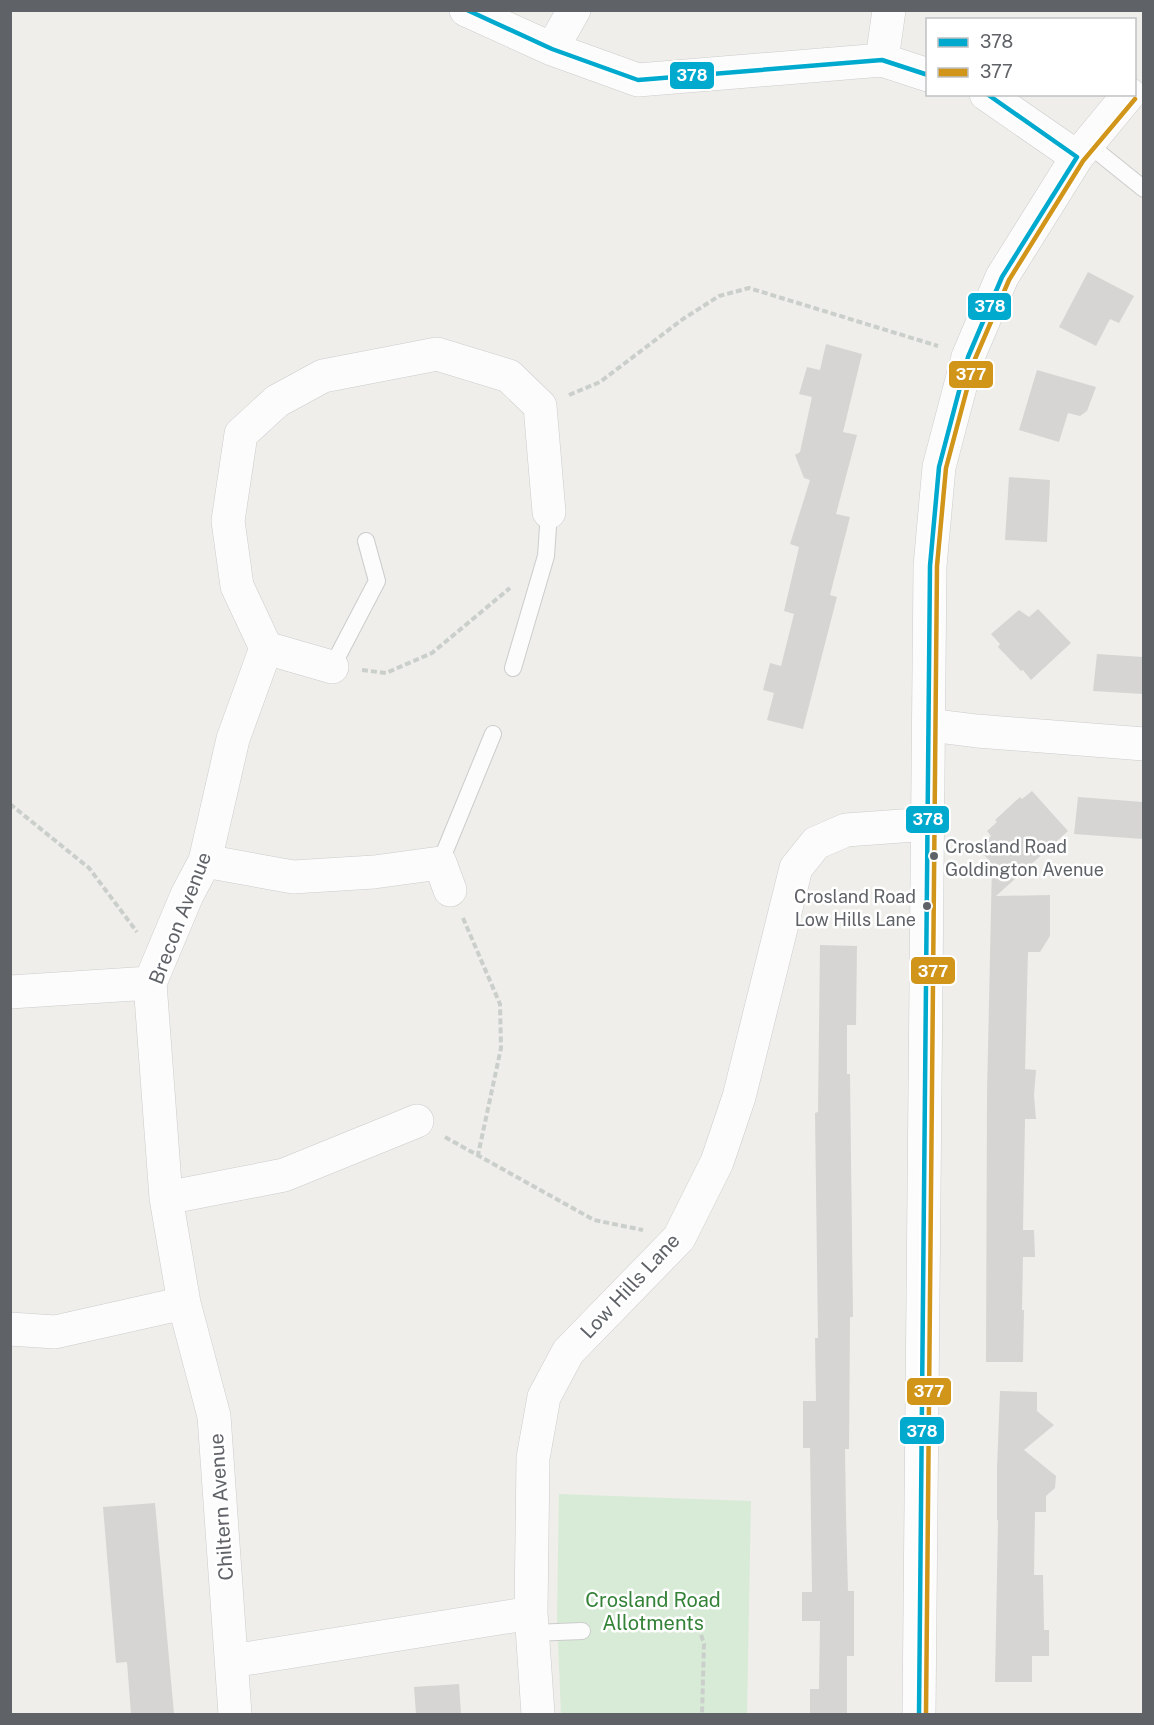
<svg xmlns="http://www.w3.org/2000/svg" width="1154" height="1725" font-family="'Public Sans',sans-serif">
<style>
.green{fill:#d8ebd6}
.building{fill:#d6d5d3}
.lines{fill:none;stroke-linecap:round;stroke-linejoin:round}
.service-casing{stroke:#cbcccc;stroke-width:18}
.minor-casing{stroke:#cbcccc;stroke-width:34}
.tertiary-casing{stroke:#cbcccc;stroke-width:34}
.path{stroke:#cacfcc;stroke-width:4;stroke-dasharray:6 3;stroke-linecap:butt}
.service{stroke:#fdfcfc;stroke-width:16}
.minor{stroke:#fdfcfc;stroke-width:33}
.tertiary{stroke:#fdfcfc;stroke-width:33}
.bus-1-casing{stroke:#fff;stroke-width:9}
.bus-2-casing{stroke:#fff;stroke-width:9}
.bus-1{stroke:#00a9ce;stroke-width:4.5}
.bus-2{stroke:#d1951a;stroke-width:4.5}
.bus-dot{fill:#5f6368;stroke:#fff;stroke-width:2}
.labels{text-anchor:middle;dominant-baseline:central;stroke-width:5;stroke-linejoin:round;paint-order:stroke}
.bus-label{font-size:18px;fill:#5f6368;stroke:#fff;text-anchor:start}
.street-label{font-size:20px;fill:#5f6368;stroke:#fff}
.park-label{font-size:20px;fill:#348238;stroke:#fff}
.line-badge{stroke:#fff;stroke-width:2}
.badge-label{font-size:16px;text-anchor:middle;font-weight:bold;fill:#fff}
</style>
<rect width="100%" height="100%" fill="#efeeea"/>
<!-- green -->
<path class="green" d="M 559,1494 L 751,1501 L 747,1714 L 561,1714 L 557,1618 Z"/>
<!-- building -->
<path class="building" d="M 1088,272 L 1134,296 L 1119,323 L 1110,319 L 1096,346 L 1059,327 Z
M 826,344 L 862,354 L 843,432 L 857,435 L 836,514 L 850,517 L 830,595 L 837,597 L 803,729 L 767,720 L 774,693 L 763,690 L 770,663 L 781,666 L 794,614 L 784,611 L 799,547 L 790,544 L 810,480 L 804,478 L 795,455 L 800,452 L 812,397 L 799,394 L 807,367 L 820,370 Z
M 1037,370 L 1096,387 L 1087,411 L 1080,416 L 1068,413 L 1059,442 L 1019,430 Z
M 1009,477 L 1050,480 L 1047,542 L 1005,540 Z
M 1038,609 L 1071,643 L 1031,680 L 1023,670 L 1021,671 L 998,647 L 1000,644 L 991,634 L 1019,610 L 1029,617 Z
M 1097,654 L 1143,657 L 1143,694 L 1093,691 Z
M 1032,791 L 1068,831 L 996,896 L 1050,895 L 1050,936 L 1040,952 L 1028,952 L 1025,1069 L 1036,1070 L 1034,1095 L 1036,1119 L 1025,1119 L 1023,1230 L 1034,1230 L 1035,1257 L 1023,1257 L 1022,1310 L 1024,1310 L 1023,1362 L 986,1362 L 987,1094 L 992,864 L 979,849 L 991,836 L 987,831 L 997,822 L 995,820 L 1020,797 L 1022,799 Z
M 1078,797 L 1143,802 L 1143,839 L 1074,834 Z
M 820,945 L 857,946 L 856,1025 L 847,1025 L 847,1074 L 850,1074 L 853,1317 L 850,1317 L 849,1449 L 845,1449 L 846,1514 L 848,1591 L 854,1591 L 854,1656 L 847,1656 L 847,1714 L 810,1714 L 810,1689 L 819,1689 L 820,1621 L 802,1621 L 802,1592 L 812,1592 L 810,1448 L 803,1448 L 803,1401 L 816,1401 L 815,1338 L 818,1338 L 815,1113 L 818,1112 Z
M 1000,1391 L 1037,1392 L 1037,1411 L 1054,1425 L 1024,1450 L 1056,1476 L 1055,1488 L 1046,1496 L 1046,1512 L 1035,1512 L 1034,1575 L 1043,1575 L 1044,1630 L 1049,1630 L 1049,1656 L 1032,1656 L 1032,1682 L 995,1682 L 998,1520 L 997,1520 L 997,1468 Z
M 155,1503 L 174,1714 L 131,1714 L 127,1662 L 116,1663 L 103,1507 Z
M 459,1684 L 461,1714 L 416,1714 L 414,1687 Z"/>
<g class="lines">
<defs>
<path id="service" d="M 1088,144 L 1144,189
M 332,667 L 377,581 L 366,541
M 513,668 L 546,556 L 549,512
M 440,863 L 493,734
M 533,1633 L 582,1631"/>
<path id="minor" d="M 466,10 L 552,49 L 638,80 L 882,60 L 928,75
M 552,49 L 574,10
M 882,60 L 889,10
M 986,94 L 1077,157
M 266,648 L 332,667
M 929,725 L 977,731 L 1144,744
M 205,861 L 293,877 L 374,872 L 440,863 L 450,890
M 10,992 L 150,983
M 166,1198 L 284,1175 L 417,1121
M 10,1329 L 55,1332 L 184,1303
M 232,1661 L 531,1613
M 235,1714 L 214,1416 L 184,1303 L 166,1198 L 150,983 L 187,895 L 205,861 L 233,739 L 266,648 L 237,586 L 228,521 L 241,434 L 277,401 L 323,376 L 437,354 L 509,376 L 540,406 L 549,512
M 538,1714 L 531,1613 L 533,1458 L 544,1397 L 568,1352 L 679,1238 L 717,1162 L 739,1097 L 796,868 L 816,843 L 846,830 L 929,824"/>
<path id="tertiary" d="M 919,1714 L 930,566 L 939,467 L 968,357 L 1002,277 L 1077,157 L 1129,94"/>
</defs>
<!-- service casing -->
<use href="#service" class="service-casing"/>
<!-- minor casing -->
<use href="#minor" class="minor-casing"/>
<!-- tertiary casing -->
<use href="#tertiary" class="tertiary-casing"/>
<!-- path -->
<path class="path" d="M 569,395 L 600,382 L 683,319 L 719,296 L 749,288 L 938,346
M 362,670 L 386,673 L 432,653 L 510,588
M 10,804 L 89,868 L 137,932
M 463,918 L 500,1004 L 501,1048 L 478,1155
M 445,1137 L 594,1220 L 643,1230
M 603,1623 L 613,1620 L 697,1622 L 704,1644 L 702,1714"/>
<!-- service -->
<use href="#service" class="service"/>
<!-- minor -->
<use href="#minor" class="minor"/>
<!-- tertiary -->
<use href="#tertiary" class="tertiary"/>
<defs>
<path id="bus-1" d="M 467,10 L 552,49 L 638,80 L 882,60 L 928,75
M 919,1714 L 930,566 L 939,467 L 968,357 L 1002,277 L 1077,157 L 987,94"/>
<path id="bus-2" d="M 926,1714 L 937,566 L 946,468 L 975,359 L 1009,280 L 1083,161 L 1135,99"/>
</defs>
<!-- bus-1 casing -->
<use href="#bus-1" class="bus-1-casing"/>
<!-- bus-2 casing -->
<use href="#bus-2" class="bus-2-casing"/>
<!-- bus-1 -->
<use href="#bus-1" class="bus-1"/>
<!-- bus-2 -->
<use href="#bus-2" class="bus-2"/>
</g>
<!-- markers -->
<g class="bus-dot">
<circle cx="934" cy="856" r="5"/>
<circle cx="927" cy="906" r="5"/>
</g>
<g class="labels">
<!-- bus labels -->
<g class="bus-label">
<text x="945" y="846">Crosland Road<tspan x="945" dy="23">Goldington Avenue</tspan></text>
<text x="916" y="896" text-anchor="end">Crosland Road<tspan x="916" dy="23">Low Hills Lane</tspan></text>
</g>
<!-- street labels -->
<g class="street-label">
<text transform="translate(180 918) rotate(-69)">Brecon Avenue</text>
<text transform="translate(630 1286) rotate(-47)">Low Hills Lane</text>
<text transform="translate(221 1507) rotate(-94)">Chiltern Avenue</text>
</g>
<!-- park labels -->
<g class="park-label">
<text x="653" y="1600">Crosland Road<tspan x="653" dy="23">Allotments</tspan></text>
</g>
</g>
<g class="line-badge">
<rect x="669" y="61" width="46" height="29" rx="6" fill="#00a9ce"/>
<rect x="967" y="292" width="45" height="29" rx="6" fill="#00a9ce"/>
<rect x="948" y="360" width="46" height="29" rx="6" fill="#d1951a"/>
<rect x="905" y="805" width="45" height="29" rx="6" fill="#00a9ce"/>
<rect x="910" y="956" width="46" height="29" rx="6" fill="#d1951a"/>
<rect x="906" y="1377" width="46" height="29" rx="6" fill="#d1951a"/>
<rect x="899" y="1416" width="46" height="29" rx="6" fill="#00a9ce"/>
</g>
<g class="badge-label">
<text x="692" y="81">378</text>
<text x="990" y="312">378</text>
<text x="971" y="380">377</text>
<text x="928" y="825">378</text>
<text x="933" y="977">377</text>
<text x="929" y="1397">377</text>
<text x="922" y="1437">378</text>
</g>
<!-- border -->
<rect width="1154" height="1725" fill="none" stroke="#5f6368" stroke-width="24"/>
<!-- legend -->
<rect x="926" y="18" width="210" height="78" fill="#ffffff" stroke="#bfc1c3" stroke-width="1.5"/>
<rect x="938" y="38" width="30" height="9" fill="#00a9ce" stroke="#bfc1c3" stroke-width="1.5"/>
<text x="980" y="48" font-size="18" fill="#5f6368">378</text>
<rect x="938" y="68" width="30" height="9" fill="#d1951a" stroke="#bfc1c3" stroke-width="1.5"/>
<text x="980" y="78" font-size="18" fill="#5f6368">377</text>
</svg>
